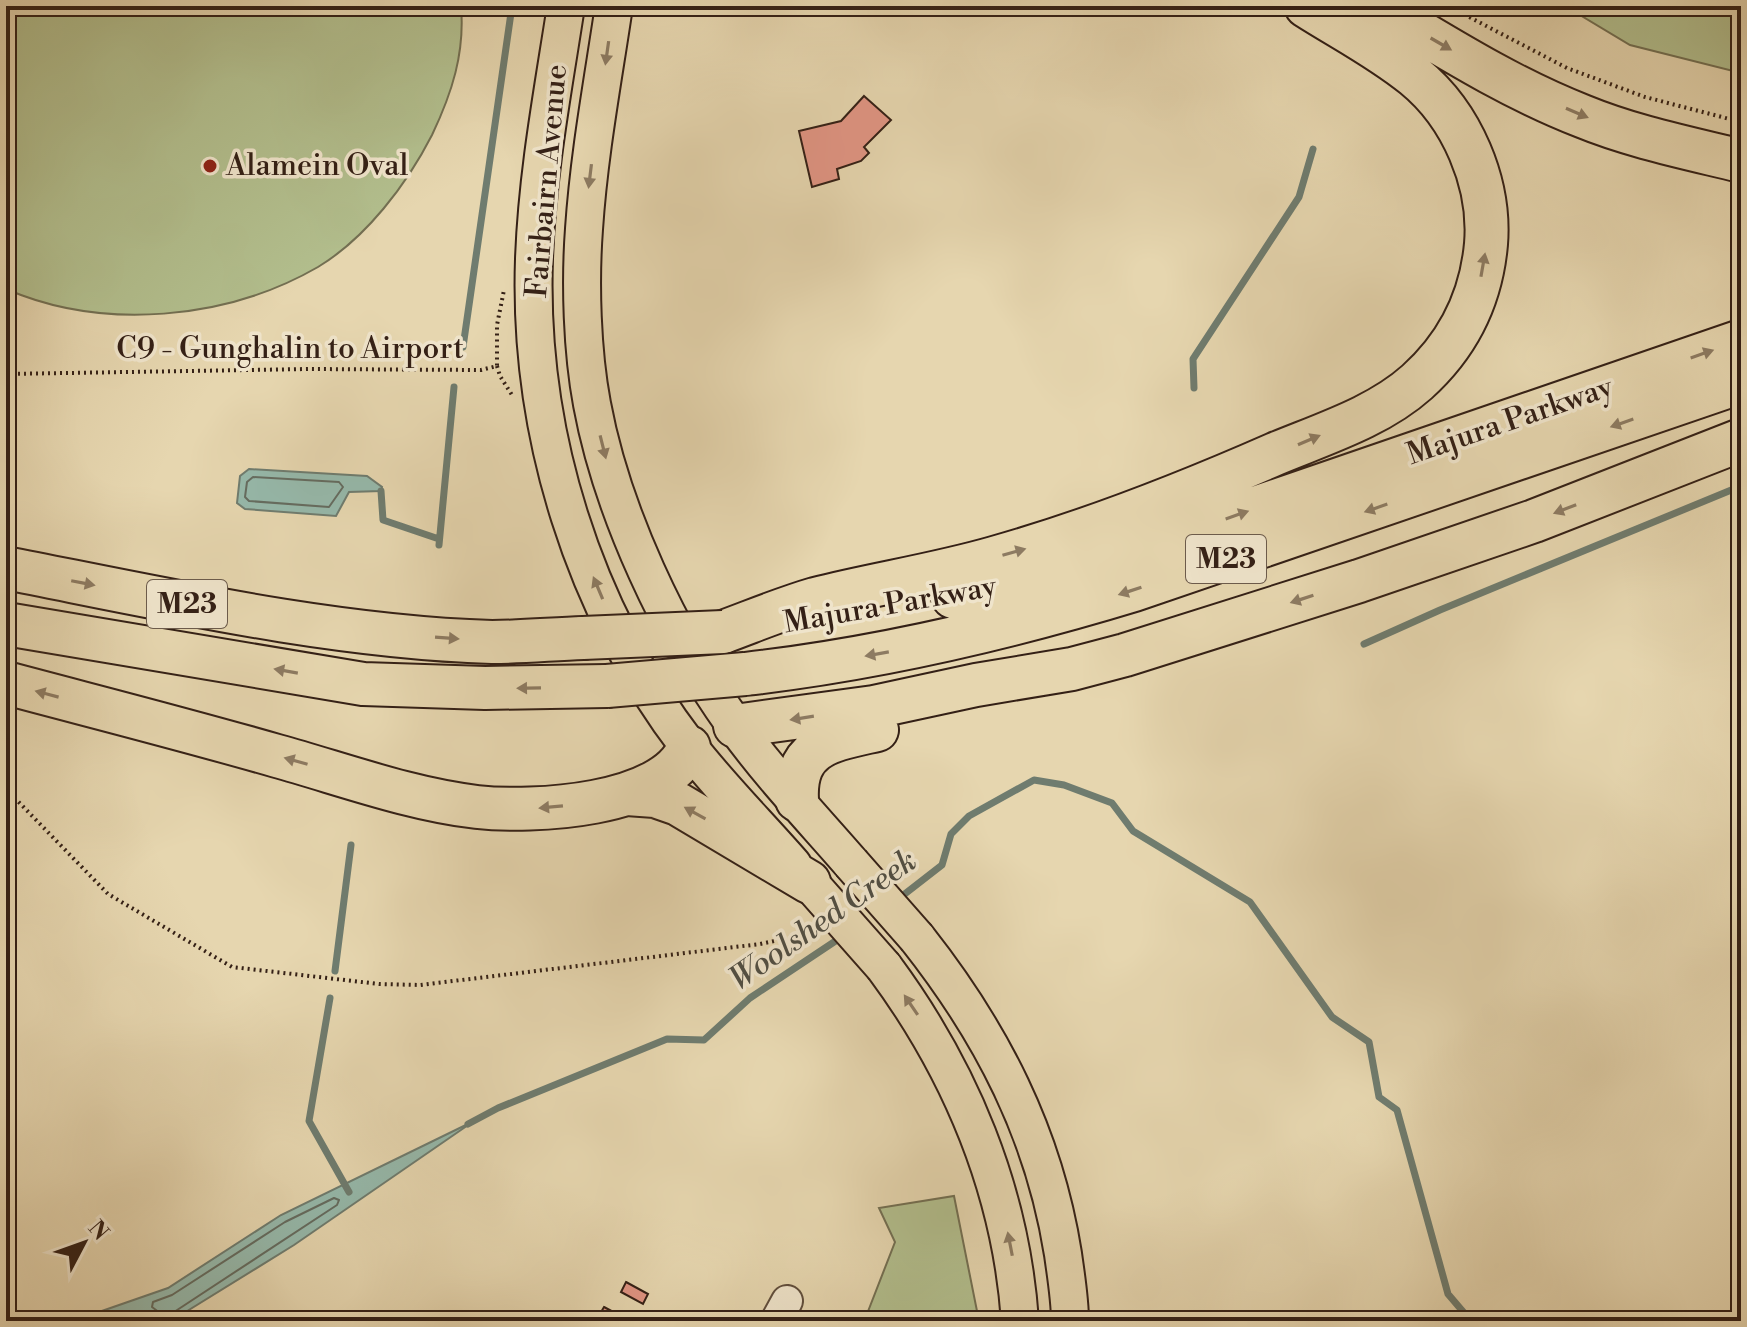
<svg xmlns="http://www.w3.org/2000/svg" width="1747" height="1327" font-family="'Libre Bodoni',serif">
<style>
.green{fill:#b2be8d;stroke:#736f52;stroke-width:2}
.water{fill:#96b9ab;stroke:#6f7c6f;stroke-width:2}
.lines{fill:none;stroke-linecap:round;stroke-linejoin:round}
.shore{stroke:#656c60;stroke-width:2}
.stream{stroke:#6f7c6f;stroke-width:7}
.building{fill:#e19584;stroke:#342016;stroke-width:2}
.minor-casing{stroke:#604e3c;stroke-width:34}
.major-casing{stroke:#342016;stroke-width:40}
.highway-casing{stroke:#342016;stroke-width:46}
.path{stroke:#342016;stroke-width:4;stroke-dasharray:2 4;stroke-linecap:butt}
.minor{stroke:#efe4cb;stroke-width:30}
.major{stroke:#e6d6af;stroke-width:36}
.highway{stroke:#e6d6af;stroke-width:42}
.major-bridge-casing{stroke:#342016;stroke-width:40;stroke-linecap:butt}
.highway-bridge-casing{stroke:#342016;stroke-width:46;stroke-linecap:butt}
.major-bridge{stroke:#e6d6af;stroke-width:36}
.highway-bridge{stroke:#e6d6af;stroke-width:42}
.oneway{fill:#8d7b62}
.poi-dot{fill:#8f2418;stroke:#efe4cb;stroke-width:3}
.labels{text-anchor:middle;dominant-baseline:central;stroke-width:7;stroke-linejoin:round;paint-order:stroke}
.shield{fill:#efe4cb;stroke:#6c5b4c;stroke-width:2}
.shield-label{font-size:28px;font-weight:bold;fill:#342016}
.poi-label{font-size:30px;fill:#342016;stroke:#efe4cb;text-anchor:start}
.street-label{font-size:30px;fill:#342016;stroke:#efe4cb}
.water-label{font-size:32px;font-style:italic;fill:#514e43;stroke:#efe4cb}
</style>
<rect width="100%" height="100%" fill="#e6d6af"/>
<filter id="stains"><feTurbulence type="fractalNoise" baseFrequency=".0025" numOctaves="4"/><feColorMatrix values="0 0 0 0 .2 0 0 0 0 .09 0 0 0 0 .02 0 0 0 .5 -.17"/></filter>
<radialGradient id="worn" r=".72"><stop offset=".6" stop-color="#630" stop-opacity="0"/><stop offset="1" stop-color="#630" stop-opacity=".3"/></radialGradient>
<!-- green -->
<path class="green" d="M 6,6 L 461,6 C 465,53 452,93 432,135 C 407,184 366,238 318,267 C 226,320 103,331 6,289 Z
M 1565,6 L 1741,6 L 1741,73 L 1630,45 Z
M 954,1196 L 979,1321 L 873,1321 L 867,1314 L 895,1242 L 879,1208 Z"/>
<!-- water -->
<path class="water" d="M 249,469 L 367,476 L 382,487 L 381,491 L 349,492 L 336,516 L 245,509 L 237,503 L 240,476 Z
M 474,1121 L 294,1245 L 171,1321 L 152,1317 L 143,1321 L 73,1321 L 168,1288 L 281,1215 Z"/>
<g class="lines">
<!-- shore -->
<path class="shore" d="M 253,477 L 339,482 L 343,487 L 329,507 L 249,501 L 245,497 L 247,482 Z
M 334,1198 L 339,1200 L 337,1205 L 168,1316 L 164,1316 L 152,1307 L 153,1302 L 172,1295 L 285,1222 Z"/>
<!-- stream -->
<path class="stream" d="M 463,347 L 512,6
M 1194,388 L 1193,359 L 1299,197 L 1313,149
M 381,491 L 383,520 L 439,539
M 439,545 L 454,387
M 1364,644 L 1440,610 L 1741,486
M 897,900 L 942,865 L 951,834 L 969,816 L 1034,780 L 1064,785 L 1112,803 L 1133,831 L 1250,902 L 1332,1017 L 1369,1042 L 1379,1097 L 1397,1110 L 1448,1294 L 1471,1321
M 335,971 L 351,845
M 330,998 L 309,1121 L 349,1192
M 468,1124 L 498,1108 L 667,1039 L 704,1040 L 750,998 L 843,936"/>
</g>
<!-- building -->
<path class="building" d="M 864,96 L 891,120 L 864,147 L 869,153 L 861,161 L 837,169 L 839,179 L 812,187 L 799,131 L 841,121 Z
M 626,1282 L 648,1294 L 643,1304 L 621,1292 Z
M 604,1307 L 621,1316 L 619,1321 L 597,1319 Z"/>
<g class="lines">
<defs>
<path id="minor" d="M 776,1321 L 787,1301"/>
<path id="major" d="M 566,6 C 553,90 537,174 534,259 C 528,432 583,609 689,747 C 721,788 759,826 793,865
M 614,6 C 603,80 589,154 584,229 C 580,283 582,351 592,404 C 612,512 670,635 734,724 C 769,773 812,818 851,863
M 917,938 C 992,1033 1044,1134 1063,1254 C 1066,1276 1070,1299 1070,1321
M 884,967 C 961,1071 1011,1191 1020,1321"/>
<path id="highway" d="M 1377,6 C 1444,46 1510,88 1582,116 C 1633,137 1688,148 1741,161
M 6,568 C 164,599 331,637 492,642 C 522,642 553,639 583,638
M 953,597 L 1041,577 L 1136,549 L 1741,341
M 6,624 L 363,684 L 485,688 L 607,686
M 723,632 C 753,621 784,608 815,599 C 874,584 935,575 994,558 C 1090,531 1184,494 1275,454 C 1323,434 1378,417 1417,382 C 1458,345 1481,300 1486,244 C 1491,183 1462,115 1414,76 C 1381,49 1342,29 1306,6
M 745,674 C 877,659 1006,629 1134,590 L 1741,382
M 6,683 C 96,707 187,730 277,756 C 342,774 409,799 477,807 C 531,813 666,807 689,747
M 735,726 L 874,707 L 976,685 L 1072,669 L 1125,655 L 1359,581 L 1534,521 L 1741,440
M 627,794 L 655,796 L 678,804 L 809,882
M 797,800 C 794,744 833,740 877,730"/>
</defs>
<!-- minor casing -->
<use href="#minor" class="minor-casing"/>
<!-- major casing -->
<use href="#major" class="major-casing"/>
<!-- highway casing -->
<use href="#highway" class="highway-casing"/>
<!-- path -->
<path class="path" d="M 1448,6 L 1567,68 L 1645,97 L 1741,122
M 497,366 L 500,376 L 512,395
M 6,374 L 309,369 L 481,370 L 497,366 L 497,325 L 504,290
M 6,789 L 108,894 L 232,967 L 379,984 L 420,985 L 760,944 L 784,939 L 813,928"/>
<!-- minor -->
<use href="#minor" class="minor"/>
<!-- major -->
<use href="#major" class="major"/>
<!-- highway -->
<use href="#highway" class="highway"/>
<defs>
<path id="major-bridge" d="M 851,863 L 917,938
M 816,890 L 884,967"/>
<path id="highway-bridge" d="M 583,638 L 723,632
M 607,686 L 745,674"/>
</defs>
<!-- major-bridge casing -->
<use href="#major-bridge" class="major-bridge-casing"/>
<!-- highway-bridge casing -->
<use href="#highway-bridge" class="highway-bridge-casing"/>
<!-- major-bridge -->
<use href="#major-bridge" class="major-bridge"/>
<!-- highway-bridge -->
<use href="#highway-bridge" class="highway-bridge"/>
</g>
<!-- one-way arrows -->
<defs><path id="oneway-solid" d="M-6-.8H1V-3.2L6.5 0L1 3.2V.8H-6Z" transform="scale(2)"/></defs>
<g class="oneway">
<use href="#oneway-solid" transform="translate(1441 44) rotate(30)"/>
<use href="#oneway-solid" transform="translate(607 53) rotate(98)"/>
<use href="#oneway-solid" transform="translate(1577 113) rotate(23)"/>
<use href="#oneway-solid" transform="translate(590 176) rotate(97)"/>
<use href="#oneway-solid" transform="translate(1483 265) rotate(-80)"/>
<use href="#oneway-solid" transform="translate(1702 354) rotate(-19)"/>
<use href="#oneway-solid" transform="translate(1622 423) rotate(161)"/>
<use href="#oneway-solid" transform="translate(1309 440) rotate(-23)"/>
<use href="#oneway-solid" transform="translate(603 447) rotate(76)"/>
<use href="#oneway-solid" transform="translate(1376 508) rotate(161)"/>
<use href="#oneway-solid" transform="translate(1565 509) rotate(159)"/>
<use href="#oneway-solid" transform="translate(1237 515) rotate(-19)"/>
<use href="#oneway-solid" transform="translate(1014 552) rotate(-16)"/>
<use href="#oneway-solid" transform="translate(83 583) rotate(11)"/>
<use href="#oneway-solid" transform="translate(598 588) rotate(-113)"/>
<use href="#oneway-solid" transform="translate(1130 591) rotate(162)"/>
<use href="#oneway-solid" transform="translate(1302 599) rotate(162)"/>
<use href="#oneway-solid" transform="translate(447 638) rotate(4)"/>
<use href="#oneway-solid" transform="translate(877 654) rotate(170)"/>
<use href="#oneway-solid" transform="translate(286 671) rotate(-170)"/>
<use href="#oneway-solid" transform="translate(529 688) rotate(179)"/>
<use href="#oneway-solid" transform="translate(47 694) rotate(-165)"/>
<use href="#oneway-solid" transform="translate(802 718) rotate(171)"/>
<use href="#oneway-solid" transform="translate(296 761) rotate(-164)"/>
<use href="#oneway-solid" transform="translate(551 807) rotate(175)"/>
<use href="#oneway-solid" transform="translate(695 813) rotate(-151)"/>
<use href="#oneway-solid" transform="translate(911 1005) rotate(-124)"/>
<use href="#oneway-solid" transform="translate(1010 1244) rotate(-101)"/>
</g>
<!-- markers -->
<circle class="poi-dot" cx="210" cy="166" r="8"/>
<g class="labels">
<!-- shield labels -->
<g class="shield">
<rect x="1186" y="535" width="80" height="48" rx="6"/>
<rect x="147" y="580" width="80" height="48" rx="6"/>
</g>
<g class="shield-label">
<text x="1226" y="559">M23</text>
<text x="187" y="604">M23</text>
</g>
<!-- poi labels -->
<g class="poi-label">
<text x="226" y="166">Alamein Oval</text>
</g>
<!-- street labels -->
<g class="street-label">
<text transform="translate(547 181) rotate(-85)">Fairbairn Avenue</text>
<text x="290" y="349">C9 - Gunghalin to Airport</text>
<text transform="translate(1510 421) rotate(-19)">Majura Parkway</text>
<text transform="translate(890 605) rotate(-10)">Majura Parkway</text>
</g>
<!-- water labels -->
<g class="water-label">
<text transform="translate(823 920) rotate(-35)">Woolshed Creek</text>
</g>
</g>
<!-- margin -->
<rect width="1747" height="1327" fill="none" stroke="#e6d6af" stroke-width="32"/>
<rect x="8" y="8" width="1731" height="1311" fill="none" stroke="#342016" stroke-width="4"/>
<rect x="16" y="16" width="1715" height="1295" fill="none" stroke="#342016" stroke-width="2"/>
<!-- north arrow -->
<g transform="translate(84 1243) rotate(49)" stroke="#efe4cb" stroke-width="6" paint-order="stroke">
<path d="M0-6L14 30L0 20L-14 30Z" fill="#342016"/>
<text y="-12" font-size="22" font-weight="bold" text-anchor="middle" fill="#342016">N</text>
</g>
<rect width="100%" height="100%" filter="url(#stains)"/>
<rect width="100%" height="100%" fill="url(#worn)"/>
</svg>
